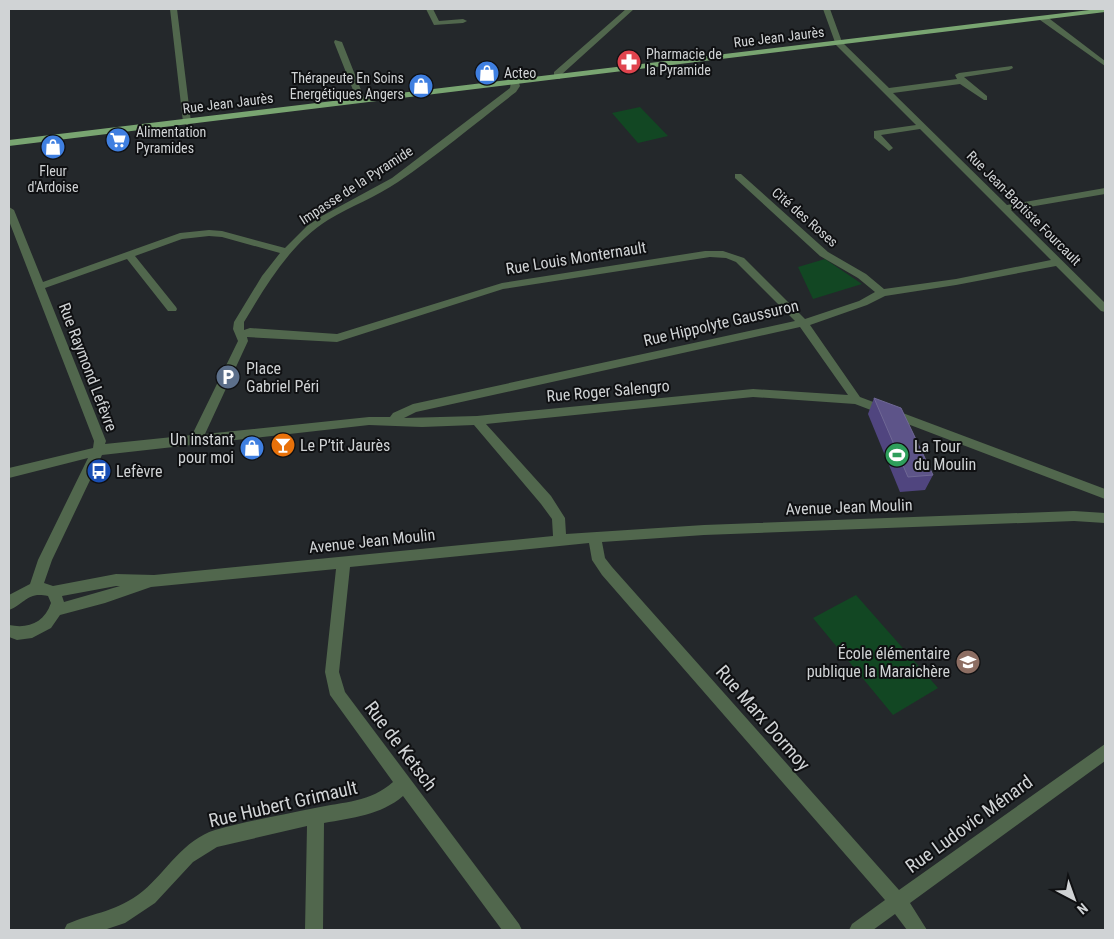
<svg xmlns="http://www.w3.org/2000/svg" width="1114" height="939" font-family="'Roboto Condensed',sans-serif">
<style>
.green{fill:#124723}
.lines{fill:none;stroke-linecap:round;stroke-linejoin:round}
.minor{fill:#51674d;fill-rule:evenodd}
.major{fill:#79a571;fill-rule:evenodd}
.wall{fill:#50457f}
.building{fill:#5d5489;stroke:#6f6895}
.labels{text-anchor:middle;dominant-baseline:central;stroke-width:4;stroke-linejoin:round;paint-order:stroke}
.far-street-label{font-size:14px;fill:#d0d3d5;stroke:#0f1012}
.far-poi-label{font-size:14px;fill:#d0d3d5;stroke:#0f1012;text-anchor:start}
.street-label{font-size:16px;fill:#d0d3d5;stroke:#0f1012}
.poi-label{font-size:16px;fill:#d0d3d5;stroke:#0f1012;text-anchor:start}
.near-street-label{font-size:19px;fill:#d0d3d5;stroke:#0f1012}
</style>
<rect width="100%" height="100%" fill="#24282b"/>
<!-- green -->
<path class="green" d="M 640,107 L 668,136 L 638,143 L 612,113 Z
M 825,259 L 862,284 L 813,299 L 798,267 Z
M 856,595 L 938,688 L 893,715 L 813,618 Z"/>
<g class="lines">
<!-- minor -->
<path class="minor" d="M 170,9 L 177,9 L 191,122 L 187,125 L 183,122 Z
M 426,9 L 433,9 L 439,21 L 463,19 L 467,21 L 463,23 L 434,25 Z
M 626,9 L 634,9 L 561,75 L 560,79 L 554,79 L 554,72 Z
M 823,9 L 830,9 L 842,42 L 889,88 L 957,79 L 955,75 L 959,73 L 1012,66 L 1013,68 L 1009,70 L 964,77 L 987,96 L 987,100 L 984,100 L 960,84 L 893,93 L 1007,205 L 1105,188 L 1105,194 L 1011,210 L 1105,303 L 1105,312 L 1101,311 L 1056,266 L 956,285 L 885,296 L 867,305 L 810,325 L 860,397 L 1105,489 L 1105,499 L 855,404 L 753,397 L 486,424 L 551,496 L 565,518 L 566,534 L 704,525 L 1074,511 L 1105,513 L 1105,523 L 1074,521 L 704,535 L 602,542 L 605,558 L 612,567 L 899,890 L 1105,744 L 1105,761 L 910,903 L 927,930 L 907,930 L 895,914 L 873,930 L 849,930 L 852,924 L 885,900 L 602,575 L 592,560 L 589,543 L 350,567 L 339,672 L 345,692 L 519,924 L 522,930 L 502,930 L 403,796 C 381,815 352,818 324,823 L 323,930 L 305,930 L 307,826 L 217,847 L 193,862 L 155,903 L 125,923 L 104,930 L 64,930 L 67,924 C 95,912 117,912 143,891 C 167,871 183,840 215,830 C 247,821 282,815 315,808 C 343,802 371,802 393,782 L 330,695 L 325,672 L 336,569 L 151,587 L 105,603 L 60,615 L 51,628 L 32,638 L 17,640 L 9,637 L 9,625 C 28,629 44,623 51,603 L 48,596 C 27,591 25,604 9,610 L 9,595 L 30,584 L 38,560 L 88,458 L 9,478 L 9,468 L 93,448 L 94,441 L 9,221 L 9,207 L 14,210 L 43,282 L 180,233 L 209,230 L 222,231 L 285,248 L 307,226 L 322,216 L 392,178 L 510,88 L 511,82 L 515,80 L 518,80 L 520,86 L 516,92 C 477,122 439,154 398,182 C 376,197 351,206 328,220 C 290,244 267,284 244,322 L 244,330 L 250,328 L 337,334 L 502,283 L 705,251 L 723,251 L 744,258 L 805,319 L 859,301 L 875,292 L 858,278 L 820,256 L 735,178 L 735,174 L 741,174 L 828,252 L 866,274 L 884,289 L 956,279 L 1051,260 L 920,129 L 881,135 L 893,148 L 889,151 L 874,138 L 874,131 L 916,125 L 836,45 ZM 209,236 L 222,237 L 280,253 L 262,276 L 234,322 L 233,329 L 238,341 L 192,435 L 105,444 L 106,441 L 45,288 L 127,259 L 168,311 L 176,311 L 177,309 L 176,307 L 135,256 L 182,239 ZM 710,257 L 726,258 L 736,262 L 795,321 L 413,404 L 393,413 L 390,417 L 369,417 L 205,434 L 248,341 L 247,337 L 337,342 L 503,289 ZM 800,327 L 848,395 L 753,389 L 477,416 L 404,418 L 416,412 ZM 369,425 L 422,427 L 474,425 L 541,504 L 552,519 L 553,536 L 154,575 L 116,574 L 53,586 L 44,583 L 52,560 L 102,455 ZM 116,586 L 120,586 L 64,602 L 62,596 Z
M 1040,16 L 1046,16 L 1105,61 L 1105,66 L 1040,20 Z
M 335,40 L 342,42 L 365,100 L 364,102 L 357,100 L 334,42 Z"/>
<!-- major -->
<path class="major" d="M 1098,9 L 1105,9 L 1105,12 L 9,146 L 9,140 Z"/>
</g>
<!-- wall -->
<path class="wall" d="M 874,398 L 933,475 L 925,490 L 900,492 L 868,414 Z"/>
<!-- building -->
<path class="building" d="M 874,398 L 901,408 L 933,475 L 908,477 Z"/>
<!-- icons -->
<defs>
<symbol id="pharmacy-disc" viewBox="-11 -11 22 22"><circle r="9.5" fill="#e0444e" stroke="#0f1012"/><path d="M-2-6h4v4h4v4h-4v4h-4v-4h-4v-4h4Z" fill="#fff"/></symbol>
<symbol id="shop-disc" viewBox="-11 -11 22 22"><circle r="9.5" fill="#3f7fe0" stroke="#0f1012"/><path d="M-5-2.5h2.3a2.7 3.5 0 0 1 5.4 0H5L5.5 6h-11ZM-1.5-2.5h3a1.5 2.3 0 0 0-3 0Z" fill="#fff"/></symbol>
<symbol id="supermarket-disc" viewBox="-11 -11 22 22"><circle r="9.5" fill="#3f7fe0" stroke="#0f1012"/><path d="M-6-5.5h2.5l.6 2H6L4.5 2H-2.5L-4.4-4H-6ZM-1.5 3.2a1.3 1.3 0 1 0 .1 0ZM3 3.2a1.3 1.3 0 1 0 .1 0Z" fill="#fff"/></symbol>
<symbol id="parking-disc" viewBox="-11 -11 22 22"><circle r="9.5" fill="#5c6f8a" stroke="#0f1012"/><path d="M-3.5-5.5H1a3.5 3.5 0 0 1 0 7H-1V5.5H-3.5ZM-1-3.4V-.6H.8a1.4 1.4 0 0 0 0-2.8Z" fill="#fff"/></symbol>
<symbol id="bar-disc" viewBox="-11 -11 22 22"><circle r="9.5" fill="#e8710a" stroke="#0f1012"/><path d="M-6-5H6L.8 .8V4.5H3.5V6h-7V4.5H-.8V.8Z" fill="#fff"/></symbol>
<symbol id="stadium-disc" viewBox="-11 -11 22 22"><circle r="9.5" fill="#2e9e5b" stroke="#0f1012"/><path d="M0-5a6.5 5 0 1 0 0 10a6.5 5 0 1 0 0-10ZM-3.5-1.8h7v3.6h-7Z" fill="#fff"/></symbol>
<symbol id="bus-disc" viewBox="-11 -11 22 22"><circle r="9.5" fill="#1a4fb4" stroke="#0f1012"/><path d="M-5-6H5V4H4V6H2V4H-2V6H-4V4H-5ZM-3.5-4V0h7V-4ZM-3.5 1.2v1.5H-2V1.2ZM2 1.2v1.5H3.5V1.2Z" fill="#fff"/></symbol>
<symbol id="school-disc" viewBox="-11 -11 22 22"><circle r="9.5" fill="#8d6e63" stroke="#0f1012"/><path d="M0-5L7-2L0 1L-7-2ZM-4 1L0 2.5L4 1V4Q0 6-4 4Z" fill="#fff"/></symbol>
</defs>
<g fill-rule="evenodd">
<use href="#pharmacy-disc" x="615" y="48" width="28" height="28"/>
<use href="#shop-disc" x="473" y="59" width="28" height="28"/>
<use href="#shop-disc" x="407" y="72" width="28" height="28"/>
<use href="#supermarket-disc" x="104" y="126" width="28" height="28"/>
<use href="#shop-disc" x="39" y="133" width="28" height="28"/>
<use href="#parking-disc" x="214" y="363" width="28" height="28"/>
<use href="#bar-disc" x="269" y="431" width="28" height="28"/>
<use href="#shop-disc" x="238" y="434" width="28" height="28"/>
<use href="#stadium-disc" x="883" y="441" width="28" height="28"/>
<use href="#bus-disc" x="85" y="457" width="28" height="28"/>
<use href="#school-disc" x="954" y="648" width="28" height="28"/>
</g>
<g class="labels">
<!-- far-street labels -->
<g class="far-street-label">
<text transform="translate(779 37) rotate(-7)">Rue Jean Jaurès</text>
<text transform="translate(228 103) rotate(-7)">Rue Jean Jaurès</text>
<text transform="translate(356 185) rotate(-33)">Impasse de la Pyramide</text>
<text transform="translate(1024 208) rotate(45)">Rue Jean-Baptiste Fourcault</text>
<text transform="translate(805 217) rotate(41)">Cité des Roses</text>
</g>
<!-- far-poi labels -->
<g class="far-poi-label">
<text x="646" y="54">Pharmacie de<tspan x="646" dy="16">la Pyramide</tspan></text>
<text x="504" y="73">Acteo</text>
<text x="404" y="78" text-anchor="end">Thérapeute En Soins<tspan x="404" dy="16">Energétiques Angers</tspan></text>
<text x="136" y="132">Alimentation<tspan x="136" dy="16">Pyramides</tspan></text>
<text x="53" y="171" text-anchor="middle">Fleur<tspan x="53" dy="16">d'Ardoise</tspan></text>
</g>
<!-- street labels -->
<g class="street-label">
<text transform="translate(576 258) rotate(-9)">Rue Louis Monternault</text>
<text transform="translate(721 323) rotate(-13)">Rue Hippolyte Gaussuron</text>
<text transform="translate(88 367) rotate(69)">Rue Raymond Lefèvre</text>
<text transform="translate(608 391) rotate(-5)">Rue Roger Salengro</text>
<text transform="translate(849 507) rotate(-2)">Avenue Jean Moulin</text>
<text transform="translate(372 541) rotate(-6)">Avenue Jean Moulin</text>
</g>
<!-- poi labels -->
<g class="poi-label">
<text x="246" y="368">Place<tspan x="246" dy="18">Gabriel Péri</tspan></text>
<text x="234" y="439" text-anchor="end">Un instant<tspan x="234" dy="18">pour moi</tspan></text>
<text x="300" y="445">Le P’tit Jaurès</text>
<text x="914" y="446">La Tour<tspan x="914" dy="18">du Moulin</tspan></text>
<text x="116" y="471">Lefèvre</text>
<text x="950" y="653" text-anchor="end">École élémentaire<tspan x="950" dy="18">publique la Maraichère</tspan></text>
</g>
<!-- near-street labels -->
<g class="near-street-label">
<text transform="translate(763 718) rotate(49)">Rue Marx Dormoy</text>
<text transform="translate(401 746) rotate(53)">Rue de Ketsch</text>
<text transform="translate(283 804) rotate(-13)">Rue Hubert Grimault</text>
<text transform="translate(969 824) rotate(-36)">Rue Ludovic Ménard</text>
</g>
</g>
<!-- border -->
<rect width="1114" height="939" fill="none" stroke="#d0d3d5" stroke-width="20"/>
<!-- north arrow -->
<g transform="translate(1074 899) rotate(139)" stroke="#0f1012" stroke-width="4" paint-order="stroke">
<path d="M0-4L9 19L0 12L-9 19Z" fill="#d0d3d5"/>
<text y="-8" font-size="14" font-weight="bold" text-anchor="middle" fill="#d0d3d5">N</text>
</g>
</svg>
